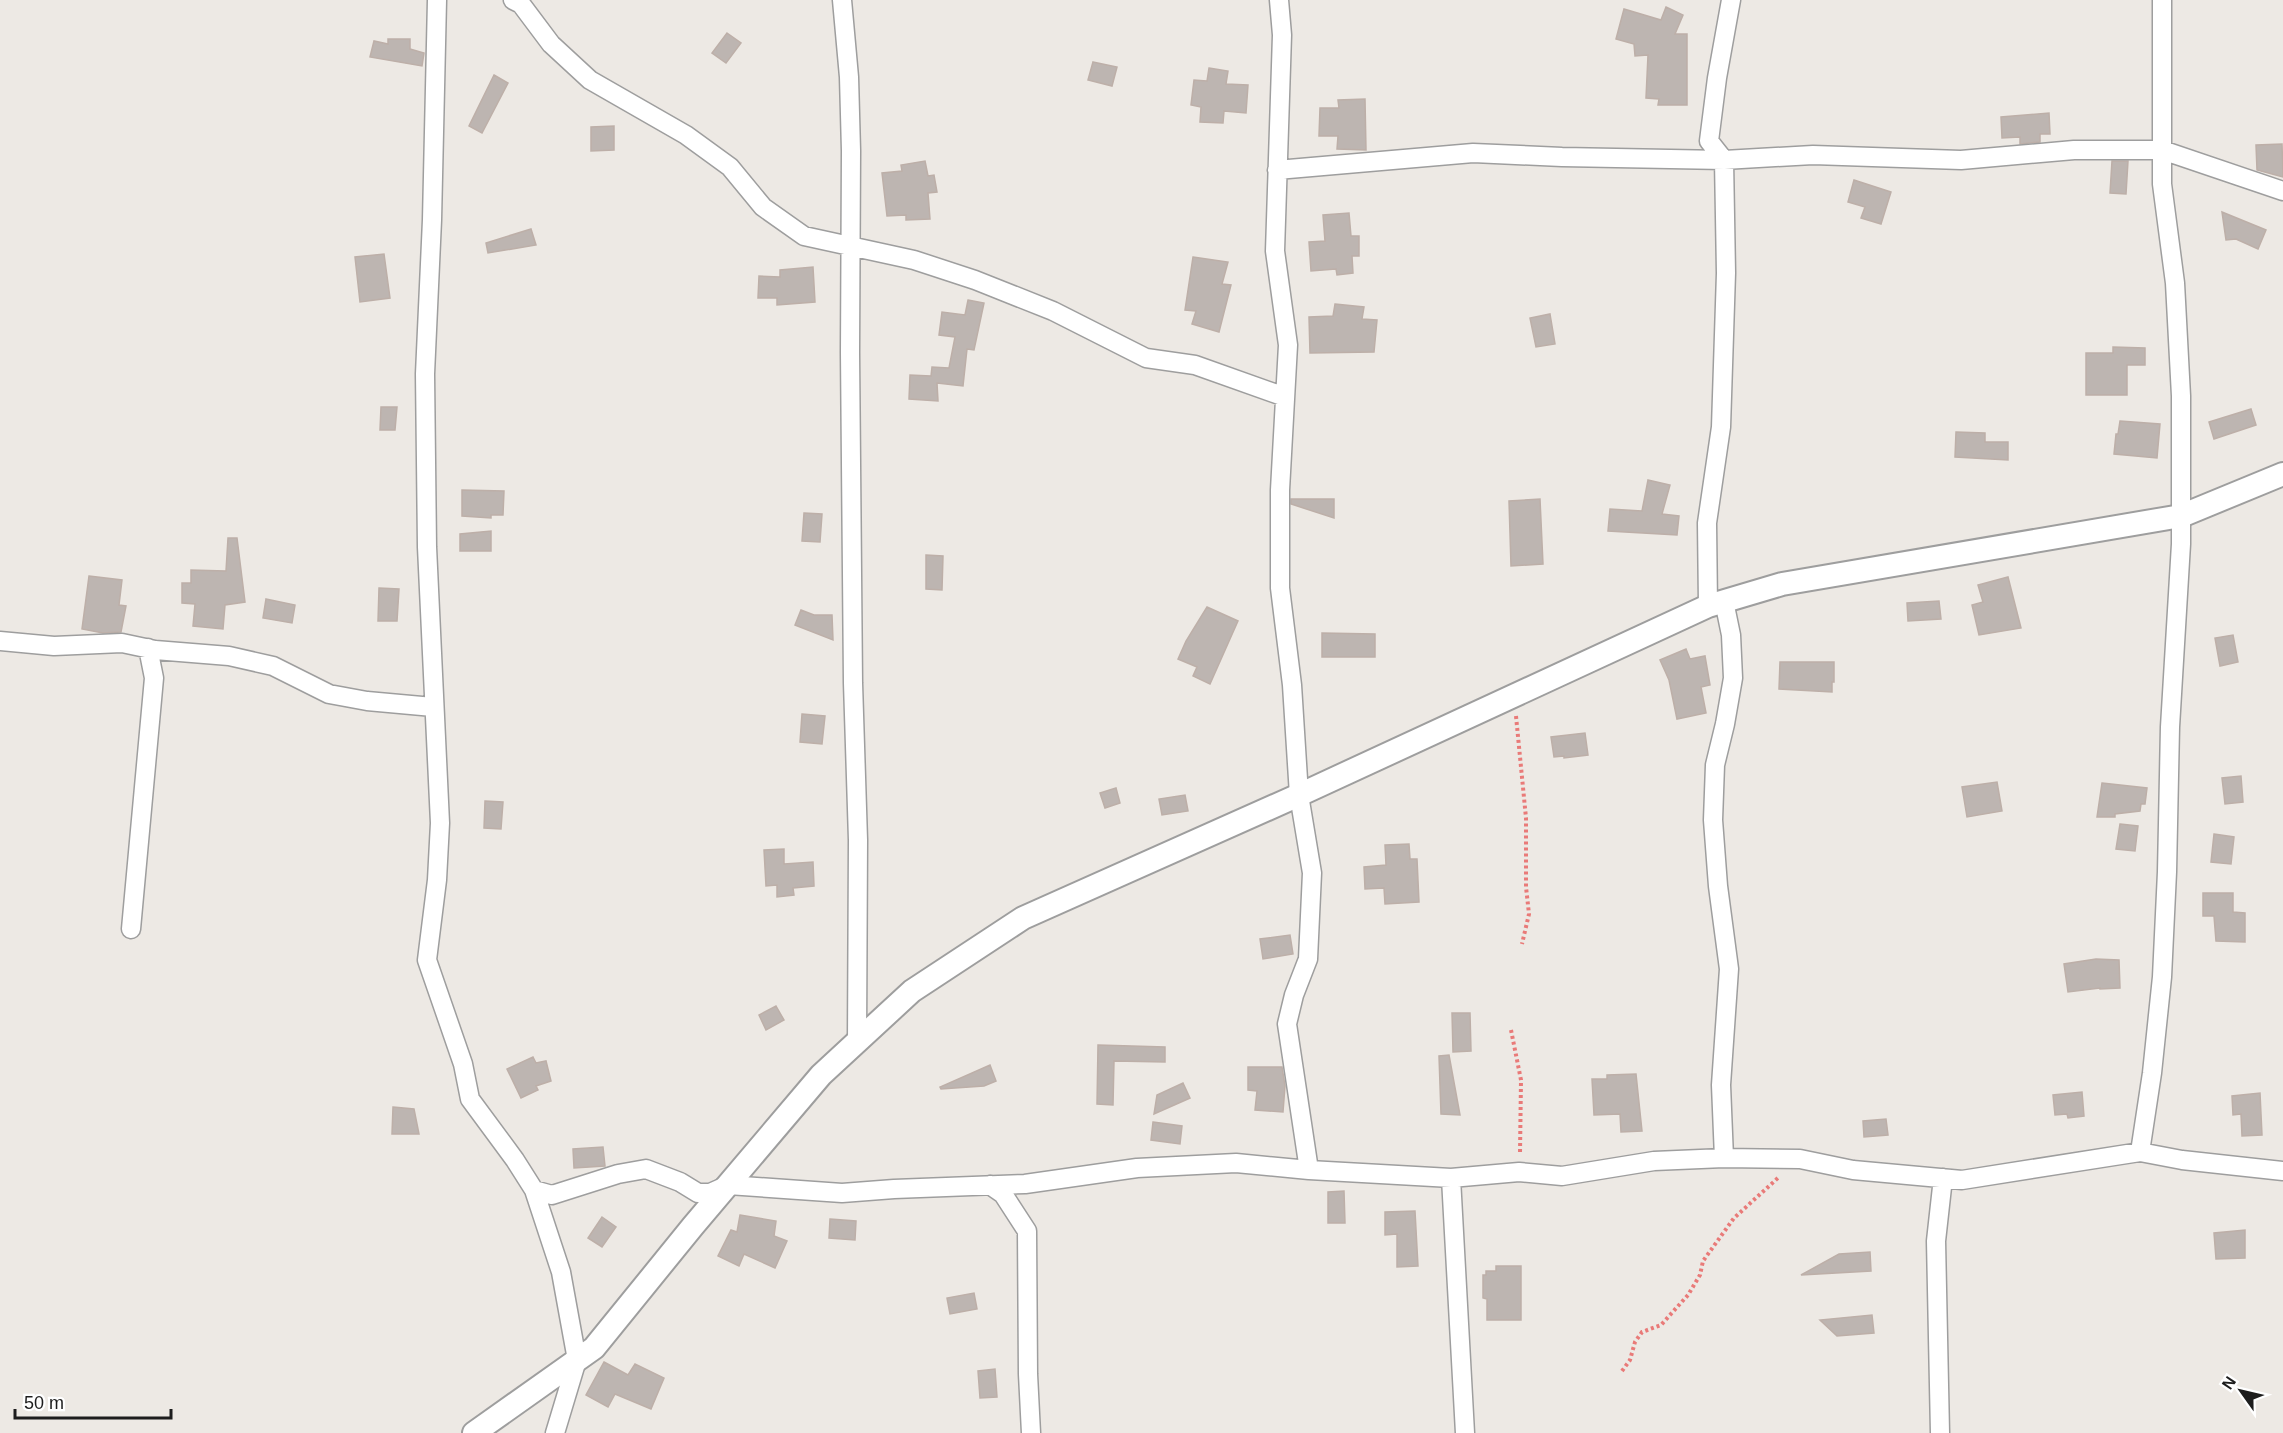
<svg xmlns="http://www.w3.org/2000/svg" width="2283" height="1433" font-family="Helvetica,sans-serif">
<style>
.building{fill:#bdb5b1;stroke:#bdafa8;stroke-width:1.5}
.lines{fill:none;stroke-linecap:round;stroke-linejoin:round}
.minor-casing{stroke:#9e9e9e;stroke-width:21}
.tertiary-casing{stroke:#9e9e9e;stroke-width:26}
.path{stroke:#e97a78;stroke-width:4;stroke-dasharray:3 3;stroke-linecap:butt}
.minor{stroke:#fff;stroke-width:18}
.tertiary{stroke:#fff;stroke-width:22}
</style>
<rect width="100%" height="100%" fill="#ede9e4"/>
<!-- building -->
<path class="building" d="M 1666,7 L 1683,15 L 1675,34 L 1687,34 L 1687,105 L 1658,105 L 1659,99 L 1646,98 L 1648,55 L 1635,56 L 1634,44 L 1616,39 L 1624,9 L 1661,20 Z
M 727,33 L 741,43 L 726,63 L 712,53 Z
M 388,39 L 410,39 L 410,49 L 424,53 L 422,66 L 370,57 L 374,41 L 388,44 Z
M 1093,62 L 1117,67 L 1112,86 L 1088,80 Z
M 1209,68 L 1228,71 L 1226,84 L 1248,85 L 1246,113 L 1224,111 L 1223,123 L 1200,122 L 1201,107 L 1191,105 L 1194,80 L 1207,81 Z
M 494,75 L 508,83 L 482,133 L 469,126 Z
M 1365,99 L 1366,150 L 1337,149 L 1338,136 L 1319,136 L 1320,108 L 1339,108 L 1338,100 Z
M 2049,113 L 2050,134 L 2040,134 L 2040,142 L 2020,144 L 2020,137 L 2002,138 L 2001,117 Z
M 614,126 L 614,150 L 591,151 L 591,127 Z
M 2282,144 L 2283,177 L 2257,170 L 2256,145 Z
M 925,161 L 928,176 L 934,175 L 937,192 L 928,193 L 930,219 L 906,220 L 906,215 L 887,216 L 882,173 L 902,171 L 901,165 Z
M 2112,161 L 2128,161 L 2126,194 L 2110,193 Z
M 1854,180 L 1891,192 L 1881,224 L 1861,218 L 1865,207 L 1848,202 Z
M 2222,212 L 2266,230 L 2258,249 L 2236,239 L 2226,240 Z
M 1349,213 L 1351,236 L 1359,236 L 1359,256 L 1352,256 L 1353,273 L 1337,275 L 1336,269 L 1311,271 L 1309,242 L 1325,241 L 1323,215 Z
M 531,229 L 536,245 L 488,253 L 486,243 Z
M 384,254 L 390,298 L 360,302 L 355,257 Z
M 1193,257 L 1228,262 L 1222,284 L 1231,285 L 1219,332 L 1192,324 L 1196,311 L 1185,310 Z
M 813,267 L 815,302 L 777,305 L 777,298 L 758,298 L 759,276 L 780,277 L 780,270 Z
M 968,300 L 984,303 L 974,350 L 967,349 L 963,386 L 937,383 L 938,401 L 909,399 L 910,375 L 931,376 L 932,367 L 949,368 L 955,337 L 939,335 L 942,312 L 965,315 Z
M 1335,304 L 1364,307 L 1362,319 L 1377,320 L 1374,352 L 1310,353 L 1309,317 L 1333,316 Z
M 1550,314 L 1555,344 L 1536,347 L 1530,318 Z
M 2113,347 L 2145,348 L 2145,365 L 2127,365 L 2127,395 L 2086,395 L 2086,353 L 2113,353 Z
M 381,407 L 397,407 L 395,430 L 380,430 Z
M 2251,409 L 2256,425 L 2214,439 L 2209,422 Z
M 2120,421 L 2160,424 L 2157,458 L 2114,454 L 2116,434 L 2118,434 Z
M 1956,432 L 1985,433 L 1985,442 L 2008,442 L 2008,460 L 1955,457 Z
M 1648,480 L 1670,485 L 1662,514 L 1679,516 L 1677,535 L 1608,531 L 1610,509 L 1642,511 Z
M 462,490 L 504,491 L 503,515 L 491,515 L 491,518 L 462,516 Z
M 1291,499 L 1334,499 L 1334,518 L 1291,504 Z
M 1540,499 L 1543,564 L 1511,566 L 1509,501 Z
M 804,513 L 822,514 L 820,542 L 802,541 Z
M 491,531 L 491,551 L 460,551 L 460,534 Z
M 228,538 L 237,538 L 245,602 L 225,605 L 223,629 L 193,626 L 195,604 L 182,603 L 182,583 L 191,583 L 191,570 L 226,571 Z
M 926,555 L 943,556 L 942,590 L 926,589 Z
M 89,576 L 122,580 L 119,605 L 126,606 L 121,632 L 103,633 L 82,629 Z
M 2008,577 L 2021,628 L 1979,635 L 1972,605 L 1983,602 L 1978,585 Z
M 379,588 L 399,589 L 397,621 L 378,621 Z
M 266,599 L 295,605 L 292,623 L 263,618 Z
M 1939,601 L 1941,619 L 1908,621 L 1907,603 Z
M 1207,607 L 1238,621 L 1210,684 L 1193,676 L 1197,667 L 1178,659 L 1186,641 Z
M 801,610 L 814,615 L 832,615 L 833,640 L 795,625 Z
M 1322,633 L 1375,634 L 1375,657 L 1322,657 Z
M 2233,635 L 2238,662 L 2220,666 L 2215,638 Z
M 1686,649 L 1690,659 L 1705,656 L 1710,685 L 1701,687 L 1706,713 L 1677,719 L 1669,680 L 1660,660 Z
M 1780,662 L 1834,662 L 1834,682 L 1832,682 L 1832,692 L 1779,689 Z
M 802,714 L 825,716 L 822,744 L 800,742 Z
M 1585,733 L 1588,755 L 1564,758 L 1564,756 L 1554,757 L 1551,737 Z
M 2241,776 L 2243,802 L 2225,804 L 2222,778 Z
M 1997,782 L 2002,811 L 1967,817 L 1962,787 Z
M 2102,783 L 2147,788 L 2145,804 L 2141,804 L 2140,811 L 2115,814 L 2115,817 L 2097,817 Z
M 1116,788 L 1120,803 L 1105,808 L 1100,793 Z
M 1185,795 L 1188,811 L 1162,815 L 1159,799 Z
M 485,801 L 503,802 L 501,829 L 484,828 Z
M 2120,824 L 2138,826 L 2135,851 L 2116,849 Z
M 2214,834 L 2234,837 L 2231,864 L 2211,862 Z
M 1409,844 L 1410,859 L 1417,859 L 1419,902 L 1385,904 L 1384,888 L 1365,889 L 1364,867 L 1386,865 L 1385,845 Z
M 784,849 L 784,864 L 813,862 L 814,886 L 793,888 L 794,895 L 777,897 L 777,885 L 766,886 L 764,850 Z
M 2203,893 L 2233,893 L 2233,912 L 2245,913 L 2245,942 L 2216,941 L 2214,916 L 2203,916 Z
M 1290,935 L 1293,954 L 1263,959 L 1260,939 Z
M 2096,959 L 2119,960 L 2120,988 L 2100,989 L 2100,988 L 2068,992 L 2064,964 Z
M 776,1006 L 784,1020 L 766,1030 L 759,1015 Z
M 1452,1013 L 1470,1013 L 1471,1051 L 1453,1052 Z
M 1098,1045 L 1165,1047 L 1165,1062 L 1114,1061 L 1113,1105 L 1097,1104 Z
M 1449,1055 L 1460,1115 L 1441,1114 L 1439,1056 Z
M 533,1057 L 536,1063 L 546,1061 L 551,1081 L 536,1086 L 538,1090 L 521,1098 L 507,1069 Z
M 990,1065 L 996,1081 L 984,1086 L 941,1089 L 940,1087 Z
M 1248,1067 L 1282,1067 L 1285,1086 L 1283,1112 L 1255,1110 L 1257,1091 L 1248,1090 Z
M 1636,1074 L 1642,1131 L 1621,1132 L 1620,1114 L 1594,1115 L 1592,1079 L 1607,1079 L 1607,1075 Z
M 1183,1083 L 1190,1098 L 1154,1114 L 1157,1095 Z
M 2082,1092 L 2084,1116 L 2068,1118 L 2067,1114 L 2055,1115 L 2053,1095 Z
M 2260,1093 L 2262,1135 L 2242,1136 L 2241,1114 L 2233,1115 L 2232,1096 Z
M 393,1107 L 414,1109 L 419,1134 L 392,1134 Z
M 1886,1119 L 1888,1135 L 1864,1137 L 1863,1121 Z
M 1153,1122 L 1182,1126 L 1180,1144 L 1151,1140 Z
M 603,1147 L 605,1166 L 574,1168 L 573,1149 Z
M 1344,1191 L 1345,1223 L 1328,1223 L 1328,1192 Z
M 1415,1211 L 1418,1266 L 1397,1267 L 1397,1234 L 1385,1235 L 1385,1212 Z
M 740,1215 L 776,1221 L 774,1236 L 787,1241 L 775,1268 L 744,1254 L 739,1266 L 718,1256 L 731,1230 L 737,1232 Z
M 602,1217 L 616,1227 L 602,1247 L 588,1238 Z
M 830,1219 L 856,1221 L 855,1240 L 829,1238 Z
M 2245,1230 L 2245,1258 L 2216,1259 L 2214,1233 Z
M 1870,1252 L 1871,1271 L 1801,1275 L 1839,1254 Z
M 1496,1266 L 1521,1266 L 1521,1320 L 1487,1320 L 1487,1299 L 1483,1298 L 1483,1275 L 1486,1275 L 1486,1271 L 1496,1271 Z
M 974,1293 L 977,1309 L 950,1314 L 947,1298 Z
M 1872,1315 L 1874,1333 L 1837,1336 L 1820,1320 Z
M 604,1362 L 628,1375 L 635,1364 L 664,1378 L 651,1409 L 615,1394 L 608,1407 L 586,1395 Z
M 995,1369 L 997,1397 L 980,1398 L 978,1371 Z"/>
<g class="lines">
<defs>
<path id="minor" d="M 437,0 L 432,220 L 425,374 L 427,547 L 440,823 L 437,880 L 427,960 L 463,1064 L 470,1099 L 515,1160 L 534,1190 L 552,1195 L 618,1174 L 646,1169 L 680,1182 L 698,1193 L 710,1193 L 728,1185 L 842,1193 L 894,1189 L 1025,1184 L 1137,1168 L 1236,1163 L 1309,1170
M 513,0 L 521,4 L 551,44 L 590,80 L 686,135 L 730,167 L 763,207 L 804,236 L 914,260 L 975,280 L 1053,311 L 1146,358 L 1195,365 L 1285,397
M 842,0 L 849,77 L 851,151 L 850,353 L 853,683 L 858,840 L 857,1042
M 1279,0 L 1282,35 L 1275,251 L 1288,345 L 1280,490 L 1280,588 L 1292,685 L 1299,795 L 1312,873 L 1308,959 L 1294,995 L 1287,1024 L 1309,1170 L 1451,1178 L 1465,1433
M 1277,170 L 1473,153 L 1562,157 L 1724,160 L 1813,155 L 1961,160 L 2074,150 L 2162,150 L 2283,191
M 1708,606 L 1707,523 L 1721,427 L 1726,273 L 1724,160 L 1709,141 L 1717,78 L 1731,0
M 0,641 L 54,646 L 122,643 L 155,650 L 229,656 L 273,666 L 329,694 L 367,701 L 433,707
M 131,929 L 154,678 L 148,648
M 2140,1152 L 2152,1073 L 2162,977 L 2167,872 L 2170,727 L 2181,544 L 2181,396 L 2175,283 L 2162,184 L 2162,0
M 1724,1158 L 1721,1085 L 1729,969 L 1718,886 L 1713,820 L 1715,765 L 1725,724 L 1733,678 L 1731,635 L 1724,601
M 1451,1178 L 1519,1172 L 1562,1176 L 1654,1161 L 1724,1158 L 1800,1159 L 1853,1170 L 1962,1180 L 2140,1152 L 2182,1160 L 2283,1171
M 990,1185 L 1003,1194 L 1027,1231 L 1028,1374 L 1031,1433
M 534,1190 L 561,1272 L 577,1360 L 555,1433
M 1940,1433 L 1936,1241 L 1943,1178"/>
<path id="tertiary" d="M 474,1433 L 594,1348 L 693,1226 L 821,1075 L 912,991 L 1023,918 L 1299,795 L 1708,606 L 1782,584 L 2181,516 L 2283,474"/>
</defs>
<!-- minor casing -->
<use href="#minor" class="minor-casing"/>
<!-- tertiary casing -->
<use href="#tertiary" class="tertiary-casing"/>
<!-- path -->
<path class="path" d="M 1516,716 L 1526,818 L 1526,887 L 1529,914 L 1522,944
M 1511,1030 L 1521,1080 L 1520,1153
M 1622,1371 L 1630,1360 L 1635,1342 L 1642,1332 L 1661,1325 L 1688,1295 L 1700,1275 L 1703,1261 L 1734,1218 L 1779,1177"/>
<!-- minor -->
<use href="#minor" class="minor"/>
<!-- tertiary -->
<use href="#tertiary" class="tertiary"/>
</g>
<!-- north arrow -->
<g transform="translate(2241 1391) rotate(304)" stroke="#ffffff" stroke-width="4.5" paint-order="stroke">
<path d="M0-4.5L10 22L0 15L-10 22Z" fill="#1d1d1d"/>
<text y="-9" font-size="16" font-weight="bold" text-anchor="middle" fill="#1d1d1d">N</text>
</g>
<!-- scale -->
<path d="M15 1409v9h156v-9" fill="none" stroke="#1d1d1d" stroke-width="3"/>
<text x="24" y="1409" font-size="18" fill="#1d1d1d" stroke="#ffffff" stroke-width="4.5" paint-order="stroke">50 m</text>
</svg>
